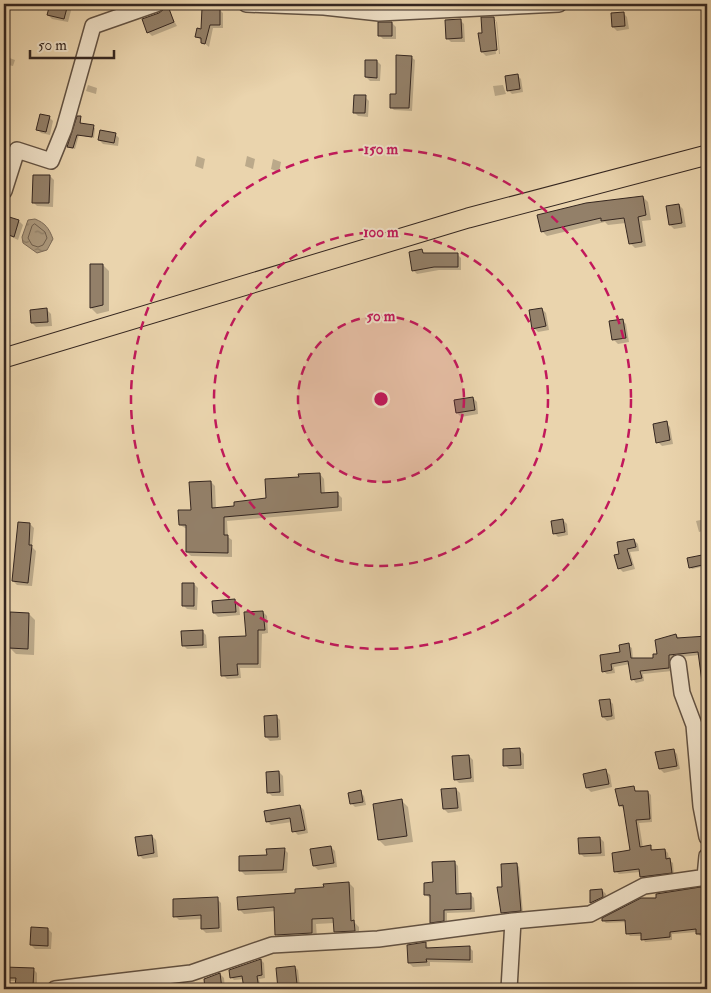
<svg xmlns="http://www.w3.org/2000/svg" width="711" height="993" font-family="'IM FELL Double Pica',serif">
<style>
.water{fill:url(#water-ripples);stroke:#7c6b58}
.shadow{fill:#0003}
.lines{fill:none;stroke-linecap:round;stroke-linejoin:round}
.shore{stroke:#70604e;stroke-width:1}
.building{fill:#938069;stroke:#342620}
.minor-casing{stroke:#625243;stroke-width:18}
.major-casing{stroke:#342620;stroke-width:21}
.minor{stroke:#f1e3ca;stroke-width:15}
.major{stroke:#ead4ad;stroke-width:19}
.ring{fill:none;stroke:#c2185b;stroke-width:2.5;stroke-dasharray:9 6}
.centre{fill:#c2185b;stroke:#f1e3ca;stroke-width:2.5}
.ring-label{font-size:15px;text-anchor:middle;font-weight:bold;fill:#c2185b;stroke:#f1e3ca;stroke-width:4;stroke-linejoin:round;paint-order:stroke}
</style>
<defs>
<pattern id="water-ripples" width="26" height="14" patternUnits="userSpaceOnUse" patternTransform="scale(1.25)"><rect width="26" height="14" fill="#ac997d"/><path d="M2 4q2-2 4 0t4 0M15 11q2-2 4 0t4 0" fill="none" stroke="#8d7d66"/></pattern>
</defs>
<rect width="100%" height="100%" fill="#ead4ad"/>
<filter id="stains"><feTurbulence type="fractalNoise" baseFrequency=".004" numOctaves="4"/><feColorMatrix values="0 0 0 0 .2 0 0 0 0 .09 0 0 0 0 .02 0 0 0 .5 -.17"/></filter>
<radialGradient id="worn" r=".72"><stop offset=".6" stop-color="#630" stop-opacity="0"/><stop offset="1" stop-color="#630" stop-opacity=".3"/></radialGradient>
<!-- water -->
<path class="water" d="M 35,219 C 45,223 49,228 53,239 L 47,250 L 37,253 L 23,243 L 22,237 L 28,220 Z"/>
<!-- shadow -->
<path class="shadow" d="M 51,4 L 69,4 L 72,7 L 68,22 L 52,19 L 48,15 Z
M 203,4 L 221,4 L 220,10 L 223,13 L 223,28 L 213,28 L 209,47 L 196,36 L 202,31 Z
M 169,12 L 177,26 L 152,36 L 148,32 Z
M 623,13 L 627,17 L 629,29 L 617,31 L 613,27 Z
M 493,18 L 497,22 L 500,54 L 499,54 L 496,20 L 493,20 L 496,54 L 486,56 L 482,52 L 480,34 L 483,34 Z
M 702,19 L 707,19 L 707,31 L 702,27 Z
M 460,20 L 464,24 L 465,42 L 451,42 L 447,38 Z
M 392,23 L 396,27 L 396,39 L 383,39 L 379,35 Z
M 4,56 L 15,60 L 13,66 L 4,64 Z
M 411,57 L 415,60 L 412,111 L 394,110 L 391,107 Z
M 377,61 L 381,65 L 380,81 L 370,81 L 366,77 Z
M 517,75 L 521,79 L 523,92 L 512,94 L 508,90 Z
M 88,85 L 97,88 L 96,94 L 86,91 Z
M 503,85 L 506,94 L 495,96 L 493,86 Z
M 365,97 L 369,101 L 368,117 L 358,116 L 354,112 Z
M 49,117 L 53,121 L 50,135 L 41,133 L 37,129 Z
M 81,118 L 81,125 L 95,128 L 94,138 L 79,135 L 75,149 L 70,148 L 68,146 Z
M 115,134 L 119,138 L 118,146 L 103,144 L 99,140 Z
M 197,156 L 205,159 L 203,169 L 195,166 Z
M 247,156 L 255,159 L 253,169 L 245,166 Z
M 273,159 L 281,162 L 279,172 L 271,169 Z
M 50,176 L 54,180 L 53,207 L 37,206 L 33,202 Z
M 643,197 L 648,202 L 651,220 L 642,221 L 646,246 L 635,248 L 630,243 L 626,223 L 608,225 L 605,222 L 547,236 L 542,231 Z
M 679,205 L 683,209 L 686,227 L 674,229 L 670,225 Z
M 7,217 L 19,221 L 23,225 L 18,240 L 4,233 Z
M 422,251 L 426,255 L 457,254 L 461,258 L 461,270 L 439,270 L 417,274 L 413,270 Z
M 103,265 L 109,271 L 109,311 L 97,314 L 91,308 Z
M 542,309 L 546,313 L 549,330 L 538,332 L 534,328 Z
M 47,310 L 51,314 L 52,326 L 36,327 L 32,323 Z
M 622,320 L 626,324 L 629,342 L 618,344 L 614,340 Z
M 473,398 L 477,402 L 478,414 L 461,417 L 457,413 Z
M 666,423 L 670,427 L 673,444 L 662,446 L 658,442 Z
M 320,474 L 324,479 L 325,494 L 337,493 L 342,498 L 342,511 L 227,521 L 228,537 L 232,540 L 232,557 L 191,556 L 187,552 L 187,529 L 180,525 L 211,482 L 215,486 L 216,509 L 236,508 L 267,499 Z
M 705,519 L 707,530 L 699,532 L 696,521 Z
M 563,520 L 567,524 L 568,535 L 558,537 L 554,533 Z
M 30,524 L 34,528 L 32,547 L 36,551 L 32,586 L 17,585 L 13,581 Z
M 634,540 L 638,544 L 639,551 L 630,552 L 635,569 L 623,572 L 619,568 L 621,555 Z
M 699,559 L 701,567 L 692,569 L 690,567 Z
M 194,584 L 198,588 L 197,610 L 187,609 L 183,605 Z
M 4,595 L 7,599 L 6,612 L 4,611 Z
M 235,601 L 239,605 L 240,615 L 218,617 L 214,613 Z
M 263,612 L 267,616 L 268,633 L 262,634 L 261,668 L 240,668 L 241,678 L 227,679 L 223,675 Z
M 29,614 L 35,620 L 34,655 L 16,654 L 10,648 Z
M 202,631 L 206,635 L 207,648 L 187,649 L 183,645 Z
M 676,635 L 680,639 L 707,637 L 707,700 L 699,655 L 672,658 L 672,671 L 643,674 L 644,681 L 636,683 L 633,679 L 630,664 L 614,667 L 615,673 L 607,674 L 603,671 L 628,645 L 632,648 L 633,659 L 654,659 Z
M 609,700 L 613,704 L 615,719 L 607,721 L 603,717 Z
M 276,716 L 280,720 L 281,740 L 270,741 L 266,737 Z
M 520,750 L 524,754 L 524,769 L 509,769 L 505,765 Z
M 673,750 L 677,754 L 680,769 L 664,773 L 660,769 Z
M 469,756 L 473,760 L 474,782 L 459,783 L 455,779 Z
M 606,771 L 610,775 L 612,787 L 591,792 L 587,788 Z
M 279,772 L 283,776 L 284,796 L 272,796 L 268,792 Z
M 633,787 L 637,793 L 648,792 L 651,795 L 652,822 L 639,823 L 643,848 L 650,847 L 653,850 L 665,850 L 668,853 L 669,860 L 673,863 L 674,876 L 645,880 L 640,872 L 619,874 L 615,871 L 632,852 L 625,809 L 620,806 Z
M 456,789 L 460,793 L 462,811 L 448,813 L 444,809 Z
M 360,792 L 364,796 L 366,805 L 355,807 L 351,803 Z
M 402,801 L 408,807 L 413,842 L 385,846 L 379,840 Z
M 300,806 L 304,810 L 308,833 L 298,835 L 294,831 L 292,822 L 271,825 L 267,821 Z
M 152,836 L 156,840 L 158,857 L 143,859 L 139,855 Z
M 600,838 L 604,842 L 605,856 L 584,857 L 580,853 Z
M 331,847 L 335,851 L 337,867 L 318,870 L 314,866 Z
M 284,849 L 288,853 L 287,873 L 245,875 L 241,871 Z
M 454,862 L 458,866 L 459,895 L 470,894 L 474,898 L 475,912 L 447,913 L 447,924 L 436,926 L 432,922 L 431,899 L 426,895 Z
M 516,864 L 519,867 L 523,913 L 505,915 L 503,912 L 503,888 Z
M 349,883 L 354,888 L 355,923 L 359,927 L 359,935 L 340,937 L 335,932 L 334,923 L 316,924 L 317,938 L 281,940 L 277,935 L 276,911 L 244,914 L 239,909 Z
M 707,887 L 707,936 L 700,936 L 697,932 L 672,934 L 672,940 L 645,942 L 642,936 L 630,936 L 627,933 L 627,922 L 606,923 L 603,920 L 658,899 L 657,895 Z
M 602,890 L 606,894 L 606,901 L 595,906 L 591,902 Z
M 217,899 L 221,903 L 222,932 L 206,933 L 202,929 L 202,919 L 179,920 L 175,916 Z
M 48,929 L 52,933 L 51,949 L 35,949 L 31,945 Z
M 4,937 L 9,941 L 8,969 L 33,969 L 37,973 L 37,989 L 17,989 L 17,981 L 4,981 Z
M 425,943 L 429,949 L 469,947 L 473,951 L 473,963 L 430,962 L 430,966 L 413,967 L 409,963 Z
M 261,960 L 264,963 L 265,978 L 259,979 L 261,989 L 246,989 L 244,979 L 234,980 L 231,977 Z
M 295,967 L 298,970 L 300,987 L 295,989 L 279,989 L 278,969 Z
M 220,974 L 224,978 L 225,989 L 206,989 L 205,979 Z"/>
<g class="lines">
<!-- shore -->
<path class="shore" d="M 35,224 L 45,232 L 47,238 L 43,245 L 38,247 L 32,245 L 28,238 L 32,226 Z"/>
</g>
<!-- building -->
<path class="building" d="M 50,4 L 68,4 L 64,19 L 47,15 Z
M 168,6 L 174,22 L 147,33 L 142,19 L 159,13 Z
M 202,8 L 220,8 L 220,25 L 210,25 L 205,44 L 201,43 L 201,38 L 195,37 L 197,28 L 201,29 Z
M 624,12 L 625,26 L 612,27 L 611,13 Z
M 481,17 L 494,17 L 497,50 L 481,52 L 478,33 L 482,33 Z
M 461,19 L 462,38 L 446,39 L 445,20 Z
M 378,22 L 392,22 L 392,36 L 378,36 Z
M 396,55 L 412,56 L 409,108 L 390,108 L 390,94 L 396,94 Z
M 365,60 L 377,60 L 377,78 L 365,77 Z
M 518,74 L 520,89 L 507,91 L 505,76 Z
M 354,95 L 366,95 L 365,113 L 353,113 Z
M 40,114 L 50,116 L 46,132 L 36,130 Z
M 77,116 L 81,116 L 80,123 L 94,125 L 92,137 L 77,135 L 73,148 L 67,147 Z
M 100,130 L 116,133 L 114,143 L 98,140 Z
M 33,175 L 50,175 L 49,203 L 32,203 Z
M 643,196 L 646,215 L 638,217 L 642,242 L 629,244 L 624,218 L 601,221 L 601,218 L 541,232 L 537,215 L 586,203 Z
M 679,204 L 682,223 L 669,225 L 666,206 Z
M 6,216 L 19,220 L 14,237 L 4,233 Z
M 422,249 L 423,253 L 458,253 L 458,267 L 434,267 L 412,271 L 409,252 Z
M 90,264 L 103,264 L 103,305 L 90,308 Z
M 47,308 L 48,322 L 31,323 L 30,310 Z
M 542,308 L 546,326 L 532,329 L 529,310 Z
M 623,319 L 626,338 L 612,340 L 609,321 Z
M 473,397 L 475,410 L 456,413 L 454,400 Z
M 667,421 L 670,440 L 656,443 L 653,424 Z
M 320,473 L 321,493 L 338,492 L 338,507 L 224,517 L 224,535 L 228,535 L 228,553 L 186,552 L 186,525 L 179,525 L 178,510 L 191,510 L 189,482 L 211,481 L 212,508 L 234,506 L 234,502 L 266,498 L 265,479 L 299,477 L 298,474 Z
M 563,519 L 565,532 L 553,534 L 551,521 Z
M 18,522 L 30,523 L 29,545 L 32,545 L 28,583 L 12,581 Z
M 634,539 L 636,547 L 627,549 L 632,565 L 618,569 L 614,555 L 619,554 L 617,542 Z
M 707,554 L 707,564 L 689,568 L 687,558 Z
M 182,583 L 194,583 L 194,606 L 182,606 Z
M 235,599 L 236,612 L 213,613 L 212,601 Z
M 263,611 L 265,630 L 258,630 L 258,664 L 237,664 L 238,675 L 221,676 L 219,637 L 246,636 L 244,612 Z
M 10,612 L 29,613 L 28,649 L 9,648 Z
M 203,630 L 203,645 L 182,646 L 181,631 Z
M 676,634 L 677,638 L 707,636 L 707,681 L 702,682 L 698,652 L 669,655 L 669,668 L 640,671 L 642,678 L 631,680 L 628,661 L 611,664 L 612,670 L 602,672 L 600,655 L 620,652 L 619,645 L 629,643 L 631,658 L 653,658 L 653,654 L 657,654 L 655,640 Z
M 610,699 L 612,716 L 602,717 L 599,700 Z
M 277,715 L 278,737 L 265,737 L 264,716 Z
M 520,748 L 521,765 L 503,766 L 503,749 Z
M 674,749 L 677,766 L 659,769 L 655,752 Z
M 469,755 L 471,778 L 454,780 L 452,756 Z
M 606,769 L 609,784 L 586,788 L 583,774 Z
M 279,771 L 280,792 L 267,793 L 266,772 Z
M 634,786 L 635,791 L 648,791 L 650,819 L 636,820 L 640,847 L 651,845 L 651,850 L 665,849 L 666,859 L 670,858 L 672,873 L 640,877 L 639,869 L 614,872 L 612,853 L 630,850 L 623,805 L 619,806 L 615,789 Z
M 456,788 L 458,808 L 443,809 L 441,789 Z
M 361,790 L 363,802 L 350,804 L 348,793 Z
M 402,799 L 407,836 L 378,840 L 373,804 Z
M 300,805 L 305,830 L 292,832 L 290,818 L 266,822 L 264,811 Z
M 152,835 L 154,853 L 138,856 L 135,837 Z
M 600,837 L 601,853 L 579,854 L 578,838 Z
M 331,846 L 334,863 L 313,866 L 310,849 Z
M 285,848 L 283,870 L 239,871 L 239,856 L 267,855 L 266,849 Z
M 455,861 L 456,894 L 471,893 L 471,909 L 444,910 L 444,921 L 430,923 L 430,895 L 424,895 L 424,883 L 433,882 L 432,862 Z
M 517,863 L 521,911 L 501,913 L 497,887 L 502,887 L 501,864 Z
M 349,882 L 351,921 L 354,920 L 355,931 L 334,932 L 333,918 L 312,919 L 312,933 L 275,935 L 274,907 L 238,910 L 237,897 L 295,893 L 295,889 L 324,887 L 323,884 Z
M 707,886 L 706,934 L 696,934 L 696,929 L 670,932 L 670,937 L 641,940 L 641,933 L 626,934 L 625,920 L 602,921 L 602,918 L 641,898 L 656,898 L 656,894 Z
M 602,889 L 603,897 L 590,903 L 590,890 Z
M 218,897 L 219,928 L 201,929 L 201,915 L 173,917 L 173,899 Z
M 31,927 L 48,928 L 48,946 L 30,945 Z
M 426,942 L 426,948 L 470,946 L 470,960 L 426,959 L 427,962 L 408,963 L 407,945 Z
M 261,959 L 262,975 L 257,976 L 259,989 L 244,989 L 242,976 L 230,978 L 229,970 Z
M 295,966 L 297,984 L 292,984 L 293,989 L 278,989 L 276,968 Z
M 4,967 L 34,968 L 33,986 L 15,985 L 16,978 L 4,978 Z
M 220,973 L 222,989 L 205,989 L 204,979 Z"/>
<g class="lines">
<defs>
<path id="minor" d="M 246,4 L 324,7 L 379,13 L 559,4
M 4,191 L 17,150 L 51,161 L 64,129 L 93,26 L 156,4
M 678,663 L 682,693 L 694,725 L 701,806 L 707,837
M 705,877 L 707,856
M 55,989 L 191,973 L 272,945 L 378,939 L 513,921 L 590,914 L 644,886 L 707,877
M 509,989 L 513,921"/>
<path id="major" d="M 4,358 L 468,218 L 707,155"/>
</defs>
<!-- minor casing -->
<use href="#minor" class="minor-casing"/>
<!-- major casing -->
<use href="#major" class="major-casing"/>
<!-- minor -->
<use href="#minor" class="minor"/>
<!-- major -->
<use href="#major" class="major"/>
</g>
<!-- distance rings -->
<circle cx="381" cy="399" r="83" fill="#c2185b" fill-opacity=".12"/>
<g class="ring">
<circle cx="381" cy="399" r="83"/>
<circle cx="381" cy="399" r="167"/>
<circle cx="381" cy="399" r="250"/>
</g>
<circle cx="381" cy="399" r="8" class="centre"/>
<g class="ring-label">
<text x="381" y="154">150 m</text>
<text x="381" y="237">100 m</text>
<text x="381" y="321">50 m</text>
</g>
<!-- margin -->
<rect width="711" height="993" fill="none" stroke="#ead4ad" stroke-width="20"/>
<rect x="5" y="5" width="701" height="983" fill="none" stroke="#342620" stroke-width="2.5"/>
<rect x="10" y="10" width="691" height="973" fill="none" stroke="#342620"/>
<!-- scale -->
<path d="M30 50v8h84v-8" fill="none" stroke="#342620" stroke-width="2.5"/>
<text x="38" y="50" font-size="15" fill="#342620" stroke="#f1e3ca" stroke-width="4" paint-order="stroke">50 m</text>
<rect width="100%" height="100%" filter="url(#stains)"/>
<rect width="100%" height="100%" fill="url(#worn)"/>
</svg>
